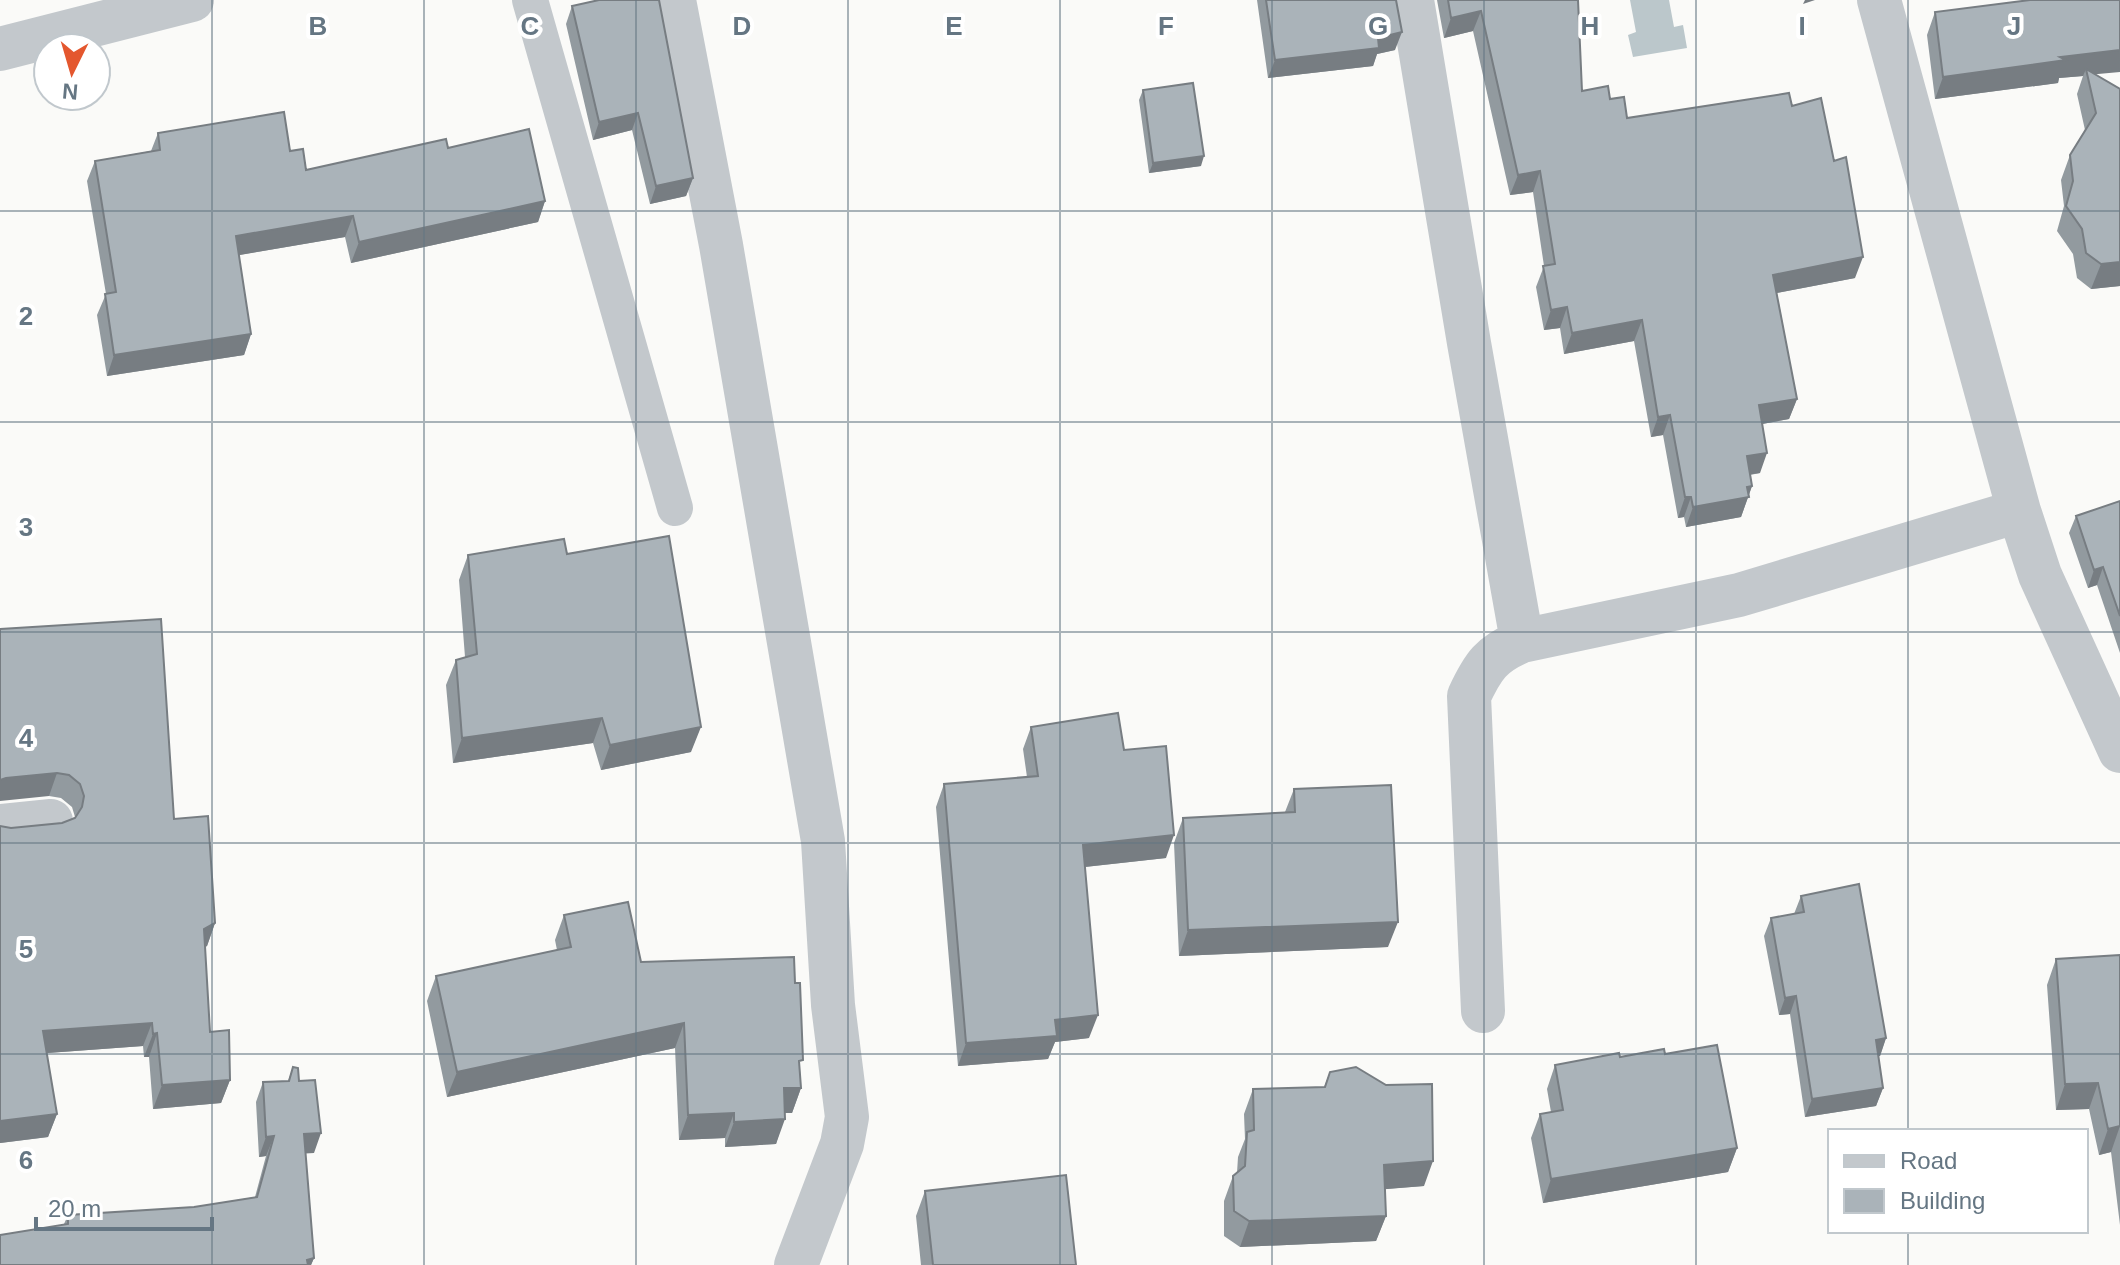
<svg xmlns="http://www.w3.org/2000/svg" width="2120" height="1265" font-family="Helvetica,sans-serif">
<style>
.water{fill:#bbc7cb}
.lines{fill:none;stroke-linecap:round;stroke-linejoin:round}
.service{stroke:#c3c8cc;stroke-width:36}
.minor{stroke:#c3c8cc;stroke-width:44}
.tertiary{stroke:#c3c8cc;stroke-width:44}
.wall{fill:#929a9f}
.shaded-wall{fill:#777d82}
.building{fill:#aab3b9;stroke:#777d82;stroke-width:2}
.grid{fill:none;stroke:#657683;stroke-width:2;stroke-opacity:0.55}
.grid-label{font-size:26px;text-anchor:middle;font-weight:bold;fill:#657683;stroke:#fff;stroke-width:8;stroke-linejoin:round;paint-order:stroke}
</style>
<rect width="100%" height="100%" fill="#fafaf8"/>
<!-- water -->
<path class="water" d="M 1630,0 L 1669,0 L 1674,27 L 1683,25 L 1687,48 L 1633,57 L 1628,35 L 1636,32 Z"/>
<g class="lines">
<!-- service -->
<path class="service" d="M 530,0 L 675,508"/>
<!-- minor -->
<path class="minor" d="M 674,0 L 721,245 L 823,841 L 833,1005 L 847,1117 L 842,1144 L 796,1265
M 1412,0 L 1469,343 L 1522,641
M 1879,0 L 2019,511 L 2040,575 L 2120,751
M 0,826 L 51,821
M 1483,1011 L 1469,696 C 1483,666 1491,654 1522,641 L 1739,595 L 2019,511"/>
<!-- tertiary -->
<path class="tertiary" d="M 0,49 L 192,0"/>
</g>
<!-- wall -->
<path class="wall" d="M 1257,0 L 1396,0 L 1395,50 L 1377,54 L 1373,66 L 1268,78 Z
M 1437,0 L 1578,0 L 1582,91 L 1610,99 L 1627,118 L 1792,106 L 1855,278 L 1777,293 L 1797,399 L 1789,419 L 1762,424 L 1760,473 L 1750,475 L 1752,486 L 1741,517 L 1686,527 L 1684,517 L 1678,518 L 1663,435 L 1651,437 L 1634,341 L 1564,354 L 1560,328 L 1544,330 L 1536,287 L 1544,266 L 1533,192 L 1510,195 L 1473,31 L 1444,38 Z
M 2029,0 L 2096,74 L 2120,286 L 2091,289 L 2077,278 L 2073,254 L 2057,231 L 2064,206 L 2061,180 L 2070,155 L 2085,130 L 2077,94 L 2083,76 L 2059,78 L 2058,83 L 1935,99 L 1927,35 L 1935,12 Z
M 572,6 L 693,178 L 686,196 L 650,204 L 632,130 L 593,140 L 566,24 Z
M 1143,90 L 1201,166 L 1149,173 L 1139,100 Z
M 158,133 L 290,151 L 306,170 L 448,148 L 545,201 L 538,222 L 351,263 L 345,237 L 239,255 L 251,334 L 244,355 L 107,376 L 97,315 L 106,294 L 87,181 L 95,161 L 151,151 Z
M 2120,501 L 2120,653 L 2097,585 L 2088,588 L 2069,533 L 2076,516 Z
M 567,554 L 691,752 L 601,770 L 593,743 L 453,763 L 446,685 L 456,660 L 465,657 L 459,580 L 468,555 Z
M 0,629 L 174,819 L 215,923 L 207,946 L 205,947 L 210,1032 L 230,1080 L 221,1103 L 153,1109 L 149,1057 L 144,1057 L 143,1046 L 47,1053 L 57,1114 L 48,1137 L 0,1143 L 0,826 L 11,828 L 62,823 L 75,817 L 72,807 L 61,798 L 49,796 Z
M 1031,727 L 1124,750 L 1166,858 L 1085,867 L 1089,1038 L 1055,1042 L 1048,1059 L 958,1066 L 936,807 L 944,784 L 1027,777 L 1023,749 Z
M 1294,789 L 1388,947 L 1179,956 L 1174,843 L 1183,818 L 1285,812 Z
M 1801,896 L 1886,1038 L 1880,1056 L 1878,1056 L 1883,1088 L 1876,1106 L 1805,1117 L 1790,1014 L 1779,1015 L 1764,936 L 1771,918 L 1794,914 Z
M 564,915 L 641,962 L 800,1070 L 801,1088 L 792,1113 L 785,1113 L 776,1144 L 725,1147 L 725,1138 L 679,1140 L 675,1048 L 447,1097 L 427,1001 L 436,976 L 557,950 L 555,940 Z
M 2120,955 L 2120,1225 L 2111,1152 L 2099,1155 L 2089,1109 L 2056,1110 L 2047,985 L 2056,959 Z
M 1665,1054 L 1737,1148 L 1728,1172 L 1543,1203 L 1531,1138 L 1540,1114 L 1551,1112 L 1547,1089 L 1555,1065 L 1620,1057 Z
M 293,1067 L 299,1081 L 314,1153 L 305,1153 L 314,1258 L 311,1265 L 0,1265 L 64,1224 L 68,1215 L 194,1207 L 255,1197 L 266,1156 L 259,1157 L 256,1102 L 263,1082 L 288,1081 Z
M 1330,1072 L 1424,1186 L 1385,1189 L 1386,1216 L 1376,1241 L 1240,1247 L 1224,1236 L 1224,1201 L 1233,1176 L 1237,1173 L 1238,1157 L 1245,1139 L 1244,1114 L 1253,1089 L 1324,1087 Z
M 925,1191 L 1076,1265 L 921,1265 L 916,1216 Z"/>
<!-- shaded-wall -->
<path class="shaded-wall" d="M 1805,0 L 1815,0 L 1803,4 Z
M 1481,11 L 1473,31 L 1444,38 L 1451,18 Z
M 1402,32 L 1395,50 L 1377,54 L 1373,66 L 1268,78 L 1275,60 Z
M 2120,50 L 2120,72 L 2087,75 L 2086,69 L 2083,76 L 2059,78 L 2058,83 L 1935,99 L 1943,77 L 2060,57 Z
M 638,113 L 632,130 L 593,140 L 599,122 Z
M 1204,156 L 1201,166 L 1149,173 L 1153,163 Z
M 1540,171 L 1533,192 L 1510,195 L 1518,175 Z
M 693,178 L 686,196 L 650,204 L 656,186 Z
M 545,201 L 538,222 L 351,263 L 359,242 Z
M 353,216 L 345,237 L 228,257 L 236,236 Z
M 1863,257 L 1855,278 L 1766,295 L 1773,275 Z
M 2120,262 L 2120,286 L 2091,289 L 2101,264 Z
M 1567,307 L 1560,328 L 1544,330 L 1551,310 Z
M 1642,320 L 1634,341 L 1564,354 L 1572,333 Z
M 251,334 L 244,355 L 107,376 L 114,355 Z
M 1797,399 L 1789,419 L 1751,426 L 1759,405 Z
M 1670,415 L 1663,435 L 1651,437 L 1658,417 Z
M 1767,453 L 1760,473 L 1739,476 L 1747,456 Z
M 1752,486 L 1741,517 L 1686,527 L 1693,507 L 1747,487 Z
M 1685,497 L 1691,497 L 1684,517 L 1678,518 Z
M 2103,567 L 2097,585 L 2088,588 L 2094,570 Z
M 602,718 L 593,743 L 453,763 L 462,738 Z
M 701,727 L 691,752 L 601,770 L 610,745 Z
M 57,773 L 49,796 L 0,801 L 0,780 L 6,778 Z
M 1174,835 L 1166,858 L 1075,868 L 1083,845 Z
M 1398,922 L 1388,947 L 1179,956 L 1188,930 Z
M 215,923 L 207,946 L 195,952 L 204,929 Z
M 1796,996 L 1790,1014 L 1779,1015 L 1785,998 Z
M 1098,1015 L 1089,1038 L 1055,1042 L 1048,1059 L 958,1066 L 966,1043 L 1055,1020 Z
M 152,1023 L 143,1046 L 34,1054 L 43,1031 Z
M 684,1023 L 675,1048 L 447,1097 L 457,1072 Z
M 157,1033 L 149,1057 L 144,1057 L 153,1034 Z
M 1886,1038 L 1880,1056 L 1869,1058 L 1876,1040 Z
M 230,1080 L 221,1103 L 153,1109 L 162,1085 Z
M 2098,1083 L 2089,1109 L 2056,1110 L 2065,1084 Z
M 784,1088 L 801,1088 L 792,1113 L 775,1113 Z
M 1883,1088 L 1876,1106 L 1805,1117 L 1812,1099 Z
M 734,1113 L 725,1138 L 679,1140 L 688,1115 Z
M 57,1114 L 48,1137 L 0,1143 L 0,1121 Z
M 785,1119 L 776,1144 L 725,1147 L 734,1122 Z
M 2120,1126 L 2111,1152 L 2099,1155 L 2108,1129 Z
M 321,1133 L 314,1153 L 296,1154 L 304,1134 Z
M 274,1136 L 266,1156 L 259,1157 L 266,1137 Z
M 1737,1148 L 1728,1172 L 1543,1203 L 1551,1179 Z
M 1433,1161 L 1424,1186 L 1375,1190 L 1384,1165 Z
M 1386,1216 L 1376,1241 L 1240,1247 L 1249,1221 Z
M 314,1258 L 311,1265 L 305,1265 L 307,1260 Z"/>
<!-- building -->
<path class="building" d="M 599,0 L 659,0 L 693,178 L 656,186 L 638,113 L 599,122 L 572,6 Z
M 1266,0 L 1396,0 L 1402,32 L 1378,38 L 1379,48 L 1275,60 Z
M 1448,0 L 1578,0 L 1582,91 L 1608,86 L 1610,99 L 1624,97 L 1627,118 L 1789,93 L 1792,106 L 1821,98 L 1834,161 L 1846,157 L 1863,257 L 1773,275 L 1797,399 L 1759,405 L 1767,453 L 1747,456 L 1752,486 L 1747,487 L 1749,497 L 1693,507 L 1691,497 L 1685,497 L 1670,415 L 1658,417 L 1642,320 L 1572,333 L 1567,307 L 1551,310 L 1543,266 L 1555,264 L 1540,171 L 1518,175 L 1481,11 L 1451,18 Z
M 2030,0 L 2120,0 L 2120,50 L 2060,57 L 2066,60 L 1943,77 L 1935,12 Z
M 2086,69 L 2120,89 L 2120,262 L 2101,264 L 2086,253 L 2082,229 L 2066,206 L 2073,181 L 2070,155 L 2096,113 Z
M 1193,83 L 1204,156 L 1153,163 L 1143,90 Z
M 284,112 L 290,151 L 303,149 L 306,170 L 446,139 L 448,148 L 529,129 L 545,201 L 359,242 L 353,216 L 236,236 L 251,334 L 114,355 L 105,294 L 116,292 L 95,161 L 160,150 L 158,133 Z
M 2120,501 L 2120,616 L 2103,567 L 2094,570 L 2076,516 Z
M 669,536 L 701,727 L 610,745 L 602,718 L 462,738 L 456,660 L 477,654 L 468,555 L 564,539 L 567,554 Z
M 161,619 L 174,819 L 208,816 L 215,923 L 204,929 L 210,1032 L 229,1030 L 230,1080 L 162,1085 L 157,1033 L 153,1034 L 152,1023 L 43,1031 L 57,1114 L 0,1121 L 0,826 L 11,828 L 62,823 L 75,818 L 82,807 L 84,796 L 80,784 L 69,775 L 57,773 L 6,778 L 0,780 L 0,629 Z
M 1118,713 L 1124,750 L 1166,746 L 1174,835 L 1083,845 L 1098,1015 L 1055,1020 L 1057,1036 L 966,1043 L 944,784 L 1038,776 L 1031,727 Z
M 1391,785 L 1398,922 L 1188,930 L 1183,818 L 1295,812 L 1294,789 Z
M 1859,884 L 1886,1038 L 1876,1040 L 1883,1088 L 1812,1099 L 1796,996 L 1785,998 L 1771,918 L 1804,912 L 1801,896 Z
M 628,902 L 641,962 L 794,957 L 795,983 L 800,983 L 803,1060 L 799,1061 L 801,1088 L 784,1088 L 785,1119 L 734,1122 L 734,1113 L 688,1115 L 684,1023 L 457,1072 L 436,976 L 571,947 L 564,915 Z
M 2120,955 L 2120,1126 L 2108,1129 L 2098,1083 L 2065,1084 L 2056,959 Z
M 1717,1045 L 1737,1148 L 1551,1179 L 1540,1114 L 1563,1110 L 1555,1065 L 1619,1053 L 1620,1057 L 1664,1049 L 1665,1054 Z
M 293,1067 L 298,1068 L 299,1081 L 315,1080 L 321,1133 L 304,1134 L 314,1258 L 307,1260 L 308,1265 L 0,1265 L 0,1235 L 68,1224 L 68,1215 L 194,1207 L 257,1197 L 274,1136 L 266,1137 L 263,1082 L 289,1081 Z
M 1356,1067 L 1386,1085 L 1432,1084 L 1433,1161 L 1384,1165 L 1386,1216 L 1249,1221 L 1234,1211 L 1233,1176 L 1245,1166 L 1247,1132 L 1254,1130 L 1253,1089 L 1325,1087 L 1330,1072 Z
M 1066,1175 L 1076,1265 L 933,1265 L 925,1191 Z"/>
<!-- grid -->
<path class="grid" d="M 212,0 L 212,1265M 424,0 L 424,1265M 636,0 L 636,1265M 848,0 L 848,1265M 1060,0 L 1060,1265M 1272,0 L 1272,1265M 1484,0 L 1484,1265M 1696,0 L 1696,1265M 1908,0 L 1908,1131M 0,211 L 2120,211M 0,422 L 2120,422M 0,632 L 2120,632M 0,843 L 2120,843M 0,1054 L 2120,1054M 1908,1231 L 1908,1265"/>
<g class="grid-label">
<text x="318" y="35">B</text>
<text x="530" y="35">C</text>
<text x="742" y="35">D</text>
<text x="954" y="35">E</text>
<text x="1166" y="35">F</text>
<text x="1378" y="35">G</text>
<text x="1590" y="35">H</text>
<text x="1802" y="35">I</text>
<text x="2014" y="35">J</text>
<text x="26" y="325">2</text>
<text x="26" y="536">3</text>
<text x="26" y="747">4</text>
<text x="26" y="958">5</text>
<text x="26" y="1169">6</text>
</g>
<!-- legend -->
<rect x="1828" y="1129" width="260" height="104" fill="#ffffff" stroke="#c1c8cd" stroke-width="2"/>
<rect x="1844" y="1155" width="40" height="12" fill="#c3c8cc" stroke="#c1c8cd" stroke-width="2"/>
<text x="1900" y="1169" font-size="24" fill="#657683">Road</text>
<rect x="1844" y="1189" width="40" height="24" fill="#aab3b9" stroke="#c1c8cd" stroke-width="2"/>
<text x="1900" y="1209" font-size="24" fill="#657683">Building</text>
<!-- north arrow -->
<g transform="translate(72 72) rotate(185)"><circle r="38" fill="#ffffff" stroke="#c1c8cd" stroke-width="2"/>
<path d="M0-6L14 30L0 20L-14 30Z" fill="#e4572e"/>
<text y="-12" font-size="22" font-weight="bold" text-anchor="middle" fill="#657683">N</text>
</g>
<!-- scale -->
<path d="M36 1217v12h176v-12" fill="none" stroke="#657683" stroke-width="4"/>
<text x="48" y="1217" font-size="24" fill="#657683" stroke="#ffffff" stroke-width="6" paint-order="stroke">20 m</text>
</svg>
